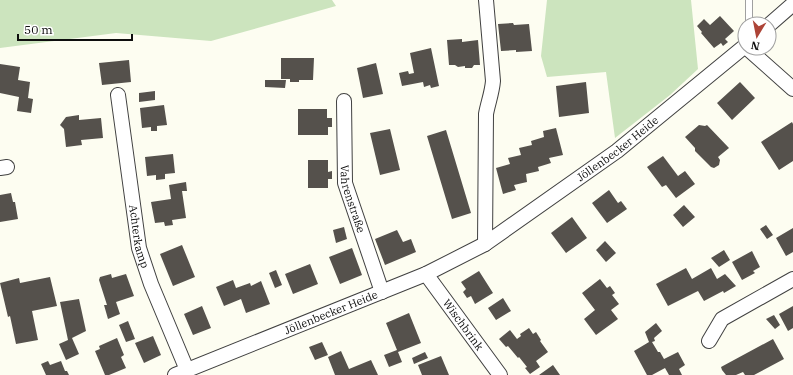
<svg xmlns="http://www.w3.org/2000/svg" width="793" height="375" font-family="'IBM Plex Serif',serif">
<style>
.grass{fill:#cce4be}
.building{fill:#55514c}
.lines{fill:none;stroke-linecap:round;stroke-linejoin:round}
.service-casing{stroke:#414141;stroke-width:8}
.minor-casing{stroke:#414141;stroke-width:16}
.service{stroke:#fff;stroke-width:7}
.minor{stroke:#fff;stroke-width:14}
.labels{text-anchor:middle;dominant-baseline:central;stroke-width:4;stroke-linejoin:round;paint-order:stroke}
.street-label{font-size:11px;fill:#0e0e0e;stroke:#fff}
</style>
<rect width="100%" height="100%" fill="#fdfdf1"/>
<!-- grass -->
<path class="grass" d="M 0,0 L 332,0 L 336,6 L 211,41 L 116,33 L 0,48 Z
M 547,0 L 691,0 L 698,69 L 670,95 L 615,138 L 606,72 L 547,77 L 541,56 Z"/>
<!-- building -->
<path class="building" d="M 720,16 L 734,31 L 725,39 L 728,42 L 723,46 L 721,43 L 714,48 L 701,33 L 702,32 L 697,26 L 704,19 L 710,25 Z
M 513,23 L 514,25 L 529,24 L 532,51 L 516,52 L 516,50 L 501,51 L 498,24 Z
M 462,39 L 462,42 L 478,40 L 480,65 L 474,65 L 472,68 L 465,68 L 465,66 L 458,67 L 455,65 L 449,65 L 447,40 Z
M 431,48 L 439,86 L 431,88 L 430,85 L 424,87 L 423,82 L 402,86 L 399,73 L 408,71 L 409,74 L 414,73 L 410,53 Z
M 281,58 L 314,58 L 313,80 L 299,80 L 299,82 L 290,82 L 290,79 L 281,79 Z
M 129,60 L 131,82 L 102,85 L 99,63 Z
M 376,63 L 383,94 L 363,98 L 357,68 Z
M 0,64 L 20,67 L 18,80 L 30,82 L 28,98 L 33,99 L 31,113 L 17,111 L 19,97 L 0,93 Z
M 265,80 L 286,80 L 285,88 L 265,87 Z
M 586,82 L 589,113 L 559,117 L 556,86 Z
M 740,82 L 755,98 L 732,120 L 717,103 Z
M 155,91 L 155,100 L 139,102 L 139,93 Z
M 164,105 L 167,125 L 157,126 L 157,131 L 151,131 L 151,127 L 142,128 L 140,108 Z
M 298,109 L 327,109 L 327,118 L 332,118 L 332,127 L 328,127 L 328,135 L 298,135 Z
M 79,115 L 79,120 L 101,118 L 103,138 L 81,140 L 82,145 L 66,147 L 64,129 L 60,125 L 66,117 Z
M 792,122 L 793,124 L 793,161 L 779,170 L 761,142 Z
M 699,125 L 705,126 L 707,125 L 729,148 L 718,157 L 720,160 L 719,165 L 714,168 L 711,167 L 695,151 L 695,148 L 685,137 Z
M 556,128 L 563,155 L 549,158 L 551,163 L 538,167 L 539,171 L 526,174 L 527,182 L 514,185 L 516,190 L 503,194 L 496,168 L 510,164 L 508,158 L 521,155 L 519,148 L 532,145 L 531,141 L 544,137 L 543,131 Z
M 390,129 L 400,170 L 380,175 L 370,133 Z
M 446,130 L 471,213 L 452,219 L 427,136 Z
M 173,154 L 175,173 L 165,174 L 165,179 L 156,180 L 156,175 L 147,176 L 145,157 Z
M 663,156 L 678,176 L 685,171 L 695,184 L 676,198 L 666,185 L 662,187 L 647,167 Z
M 308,160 L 328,160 L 328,172 L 332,171 L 332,179 L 328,179 L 328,188 L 308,188 Z
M 186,182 L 187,191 L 182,191 L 186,218 L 172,220 L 173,225 L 165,226 L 164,222 L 155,223 L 151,202 L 171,199 L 169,185 Z
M 609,190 L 618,203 L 621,201 L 627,209 L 607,223 L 592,203 Z
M 11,193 L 13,202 L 15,202 L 18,219 L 0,222 L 0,195 Z
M 684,205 L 695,217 L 683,227 L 673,215 Z
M 572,217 L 587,238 L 566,253 L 551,233 Z
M 766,225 L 773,235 L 767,239 L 760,229 Z
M 344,227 L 347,239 L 336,243 L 333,230 Z
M 793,228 L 793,252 L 786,256 L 776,238 Z
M 397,230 L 403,242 L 411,239 L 416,252 L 385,265 L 375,239 Z
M 605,241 L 616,253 L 606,262 L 596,250 Z
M 182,245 L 195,277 L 173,286 L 160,254 Z
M 352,248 L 362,275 L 340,284 L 329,257 Z
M 724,250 L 730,260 L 719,267 L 711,258 Z
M 752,251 L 760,267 L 753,271 L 755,273 L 742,280 L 732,262 Z
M 310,264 L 318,284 L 293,294 L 285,274 Z
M 686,268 L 692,279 L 711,268 L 717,279 L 725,274 L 736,286 L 724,293 L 723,291 L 704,301 L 698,291 L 668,306 L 656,284 Z
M 276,270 L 282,285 L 275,288 L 269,273 Z
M 479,271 L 493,293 L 475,304 L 471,296 L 467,298 L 463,292 L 466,289 L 461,282 Z
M 111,274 L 112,278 L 126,274 L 134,296 L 116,302 L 120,314 L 108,319 L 104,305 L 107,305 L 99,280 L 100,277 Z
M 50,277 L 57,306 L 32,311 L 38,340 L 16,344 L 10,316 L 8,317 L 0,283 L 19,278 L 20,283 Z
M 600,279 L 607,288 L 610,286 L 615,293 L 612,295 L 619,304 L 611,310 L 618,319 L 596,335 L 584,319 L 595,310 L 582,293 Z
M 233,280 L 236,288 L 250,283 L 251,286 L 261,281 L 270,304 L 246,313 L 241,299 L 224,306 L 216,287 Z
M 503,298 L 511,311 L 496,320 L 488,308 Z
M 79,299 L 86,331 L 72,338 L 79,354 L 66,360 L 59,344 L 68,340 L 60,302 Z
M 202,306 L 211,328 L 193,335 L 184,314 Z
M 793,306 L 793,328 L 788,331 L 779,314 Z
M 409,313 L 421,343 L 398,352 L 402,362 L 389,367 L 384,355 L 397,350 L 386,323 Z
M 774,315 L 780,325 L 775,329 L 766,319 Z
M 128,321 L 135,339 L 126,342 L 119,325 Z
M 656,323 L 662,331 L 654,338 L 655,341 L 652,342 L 658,352 L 660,352 L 664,359 L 678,352 L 685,365 L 679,369 L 682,375 L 669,375 L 665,368 L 652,375 L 647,375 L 634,351 L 649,342 L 645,332 Z
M 529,328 L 533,334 L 536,332 L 541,340 L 540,341 L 548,352 L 536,361 L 540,367 L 530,374 L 525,368 L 527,367 L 519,357 L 518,358 L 508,346 L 506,347 L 499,339 L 510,330 L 517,339 L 521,336 L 520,334 Z
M 153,336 L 161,355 L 144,363 L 135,343 Z
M 117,338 L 124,355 L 121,357 L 126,368 L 109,375 L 105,375 L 95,351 L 100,349 L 99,346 Z
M 773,339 L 784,359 L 754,375 L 745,375 L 743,372 L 736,375 L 726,375 L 722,370 L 721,367 Z
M 322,342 L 328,355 L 315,360 L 309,347 Z
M 341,351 L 349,369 L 371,360 L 378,375 L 335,375 L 328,357 Z
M 425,352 L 428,358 L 414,364 L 412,358 Z
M 441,356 L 449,375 L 422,375 L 418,365 Z
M 48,361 L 50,365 L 61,361 L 65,371 L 67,371 L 69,375 L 46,375 L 41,364 Z
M 553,365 L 560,375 L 539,375 Z"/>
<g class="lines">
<defs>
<path id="service" d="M 749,0 L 749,24"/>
<g id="minor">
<path d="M 769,25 L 793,4"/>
<path d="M 747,48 L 793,89"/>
<path id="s1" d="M 118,95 L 139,248 L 151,284 L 187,370"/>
<path id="s2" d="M 344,101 L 345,183 L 382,292"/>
<path d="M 0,168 L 7,167"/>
<path d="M 485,244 L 486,114 C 488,103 492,93 493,81 L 486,0"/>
<path id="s3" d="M 426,274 L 500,375"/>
<path d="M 709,341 L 722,319 L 793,279"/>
<path id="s4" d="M 175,375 L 426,274 L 485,244 L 617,151 L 745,46"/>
</g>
</defs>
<!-- service casing -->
<use href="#service" class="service-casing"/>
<!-- minor casing -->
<use href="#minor" class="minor-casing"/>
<!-- service -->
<use href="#service" class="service"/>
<!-- minor -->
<use href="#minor" class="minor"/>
</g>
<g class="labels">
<!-- street labels -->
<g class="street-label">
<text stroke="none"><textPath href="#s4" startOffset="500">Jöllenbecker Heide</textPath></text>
<text stroke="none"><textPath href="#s2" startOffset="99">Vahrenstraße</textPath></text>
<text stroke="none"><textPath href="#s1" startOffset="143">Achterkamp</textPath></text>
<text stroke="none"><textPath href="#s4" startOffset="168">Jöllenbecker Heide</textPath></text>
<text stroke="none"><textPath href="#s3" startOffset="63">Wischbrink</textPath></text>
</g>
</g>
<!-- north arrow -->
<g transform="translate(757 36) rotate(190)"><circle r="19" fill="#ffffff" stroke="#9f9f9f"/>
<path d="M0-3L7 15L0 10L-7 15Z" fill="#ad4437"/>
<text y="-6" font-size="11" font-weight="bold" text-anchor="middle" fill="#0e0e0e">N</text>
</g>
<!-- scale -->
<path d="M18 34v6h114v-6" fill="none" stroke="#0e0e0e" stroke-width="2"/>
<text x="24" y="34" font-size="12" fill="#0e0e0e" stroke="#ffffff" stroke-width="3" paint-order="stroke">50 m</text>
</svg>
